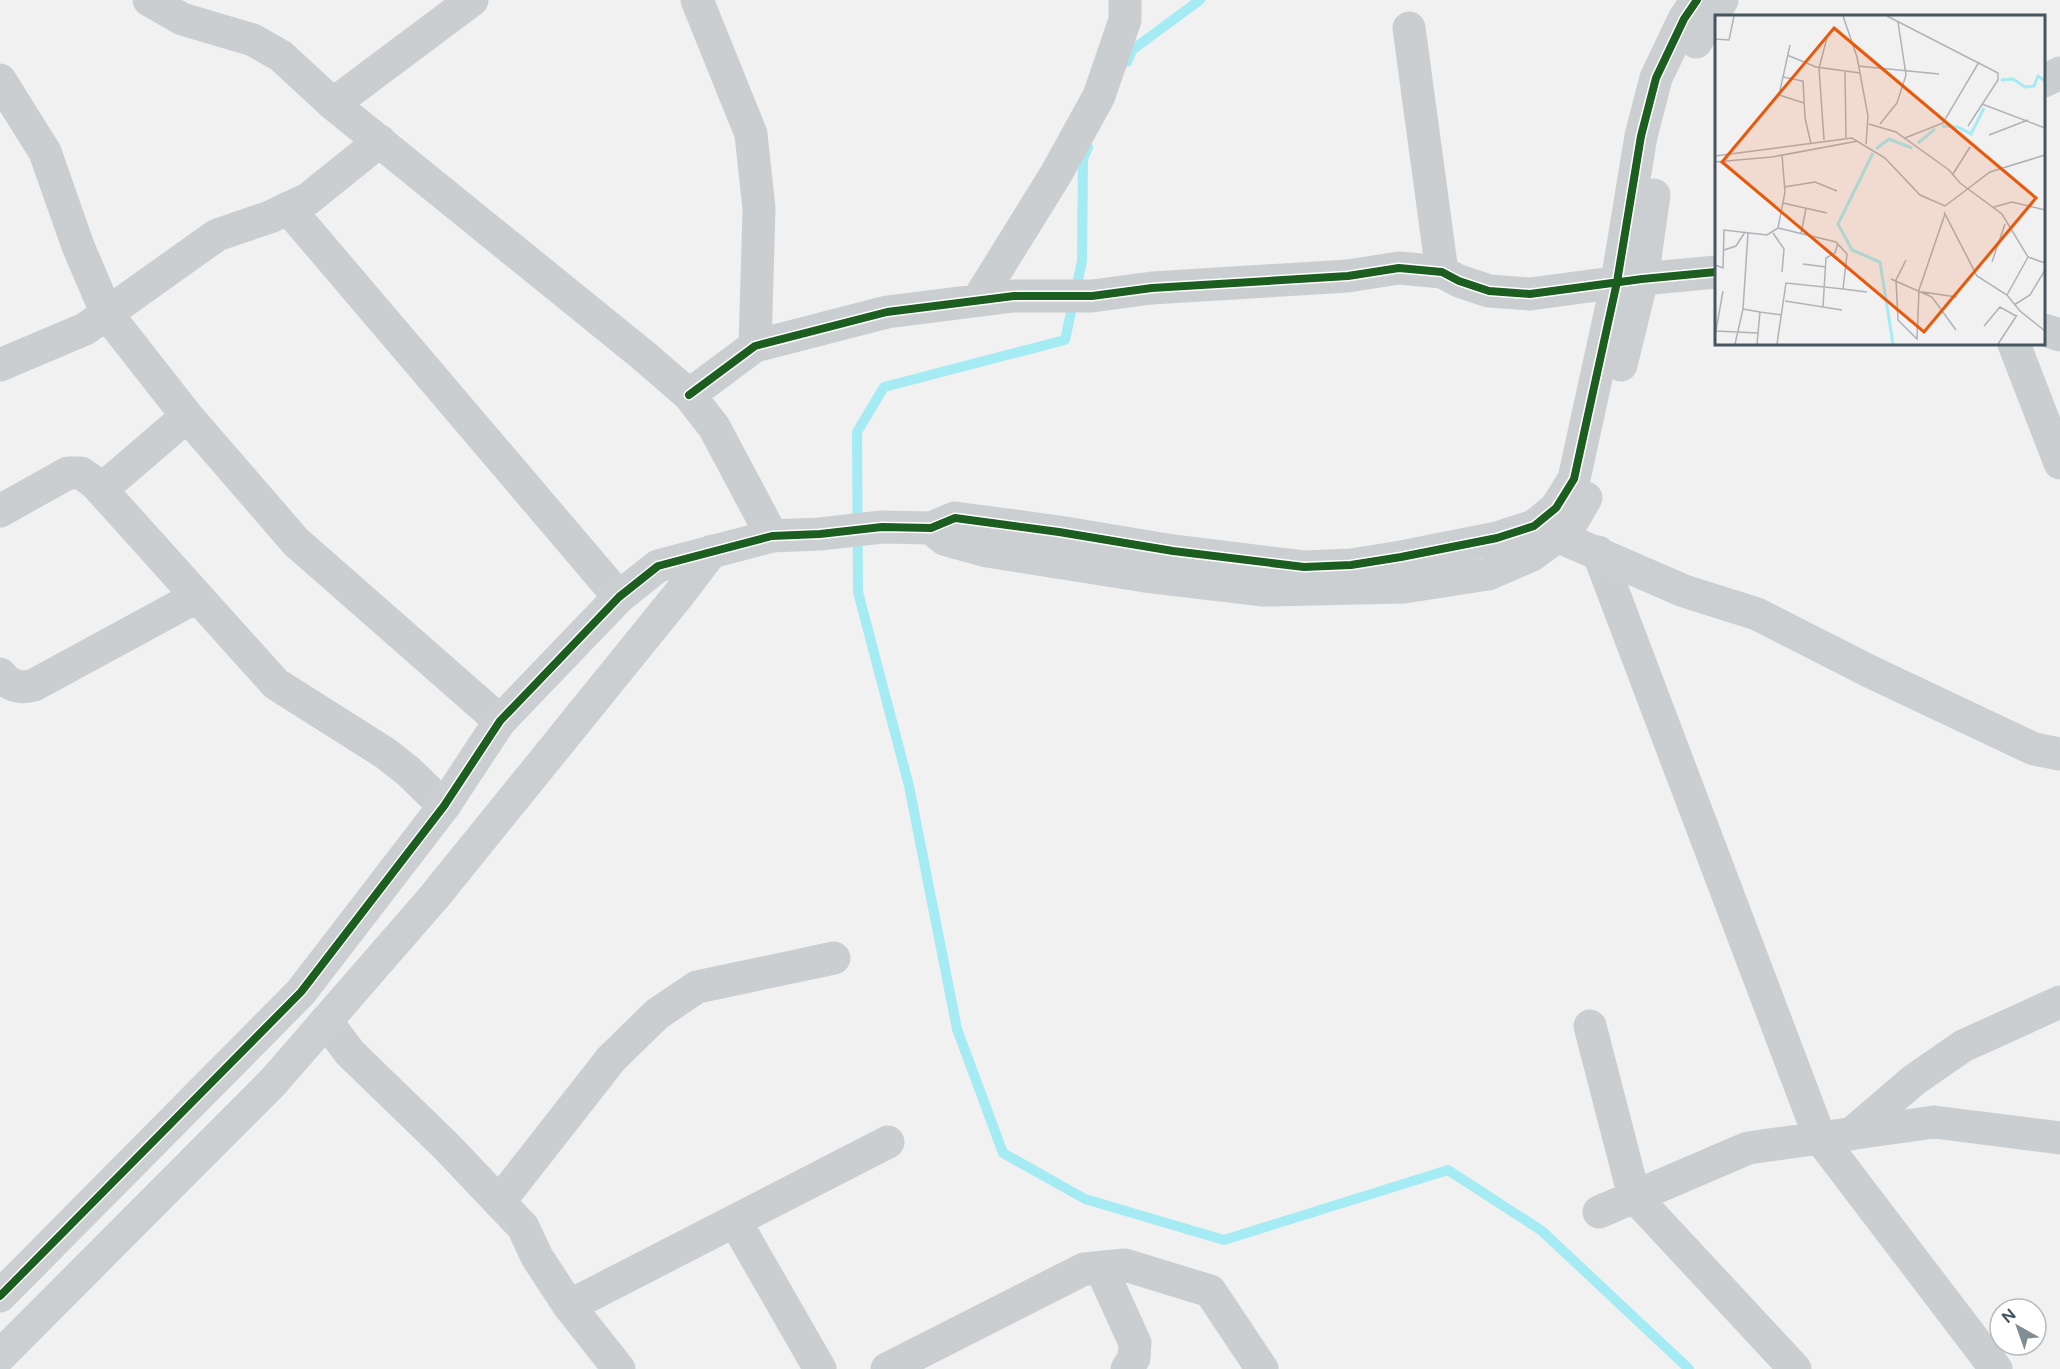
<svg xmlns="http://www.w3.org/2000/svg" width="2060" height="1369" font-family="Figtree,sans-serif">
<style>
.lines{fill:none;stroke-linecap:round;stroke-linejoin:round}
.stream{stroke:#a5ebf4;stroke-width:10}
.street{stroke:#cbced1;stroke-width:33}
.secondary{stroke:#cbcfd2;stroke-width:33}
.cycleway-casing{stroke:#fff;stroke-width:11}
.cycleway{stroke:#1b5e20;stroke-width:8}
.inset-river{fill:none;stroke:#a5ebf4;stroke-width:3}
.inset-road{fill:none;stroke:#adb3b7;stroke-width:1.5}
.view{fill:#e8590c;fill-opacity:0.15;stroke:#e8590c;stroke-width:3}
.inset-edge{fill:none;stroke:#465661;stroke-width:3}
</style>
<rect width="100%" height="100%" fill="#f2f1f1"/>
<g class="lines">
<!-- stream -->
<path class="stream" d="M 1127,62 L 1132,50 L 1200,0
M 1088,147 L 1083,159 L 1082,261 L 1065,340 L 884,387 L 857,432 L 858,592 L 909,786 L 957,1029 L 1003,1153 L 1085,1199 L 1224,1240 L 1448,1170 L 1542,1231 L 1689,1369"/>
<!-- street -->
<path class="street" d="M 149,0 L 182,19 L 253,40 L 281,56 L 333,104 L 644,356 L 689,395 L 714,427 L 772,536
M 697,0 L 751,134 L 759,209 L 755,346
M 1409,28 L 1442,272
M 0,80 L 45,152 L 78,246 L 107,314 L 187,416 L 296,542 L 500,721
M 2044,81 L 2060,73
M 333,104 L 472,0
M 288,208 L 619,597
M 978,300 L 1056,174 L 1099,96 L 1125,20 L 1125,0
M 2044,330 L 2060,335
M 2014,344 L 2060,463
M 0,365 L 85,329 L 217,235 L 270,217 L 308,199 L 380,141
M 689,395 L 755,346 L 887,312 L 1014,296 L 1092,296 L 1152,288 L 1348,276 L 1399,268 L 1442,272 L 1459,281 L 1489,291 L 1530,294 L 1642,279 L 1716,272
M 101,490 L 187,416
M 0,511 L 68,473 L 81,473 L 95,483 L 276,684 L 385,753 L 408,771 L 444,806
M 1598,552 L 1820,1138 L 1996,1369
M 0,674 C 9,686 20,689 34,685 L 196,597
M 326,1021 L 350,1053 L 446,1146 L 523,1227 L 537,1257 L 569,1306 L 619,1369
M 1590,1026 L 1634,1196 L 1795,1369
M 1851,1134 L 1914,1080 L 1963,1046 L 2060,1002
M 499,1202 L 611,1059 L 657,1014 L 697,987 L 834,958
M 1599,1212 L 1748,1148 L 1934,1122 L 2060,1138
M 735,1221 L 820,1369
M 1101,1268 L 1135,1343 L 1134,1358 L 1127,1369
M 569,1306 L 888,1142
M 887,1369 L 1084,1269 L 1125,1265 L 1210,1291 L 1262,1369"/>
<!-- secondary -->
<path class="secondary" d="M 1696,42 L 1722,0
M 1621,365 L 1642,279 L 1654,195
M 931,528 L 944,539 L 987,551 L 1145,576 L 1264,590 L 1404,587 L 1488,574 L 1532,555 L 1558,536 L 1572,522 L 1586,498
M 1541,529 L 1684,591 L 1757,614 L 1871,672 L 2034,749 L 2060,754
M 0,1296 L 301,992 L 444,806 L 500,721 L 619,597 L 658,566 L 772,536 L 820,534 L 882,527 L 931,528 L 955,518 L 1059,532 L 1173,551 L 1304,567 L 1351,565 L 1401,557 L 1497,538 L 1534,526 L 1556,508 L 1574,479 L 1617,282 L 1641,136 L 1656,78 L 1684,19 L 1697,0
M 0,1356 L 274,1081 L 434,897 L 680,593 L 712,551"/>
<defs>
<path id="cycleway" d="M 689,395 L 755,346 L 887,312 L 1014,296 L 1092,296 L 1152,288 L 1348,276 L 1399,268 L 1442,272 L 1459,281 L 1489,291 L 1530,294 L 1642,279 L 1716,272
M 0,1296 L 301,992 L 444,806 L 500,721 L 619,597 L 658,566 L 772,536 L 820,534 L 882,527 L 931,528 L 955,518 L 1059,532 L 1173,551 L 1304,567 L 1351,565 L 1401,557 L 1497,538 L 1534,526 L 1556,508 L 1574,479 L 1617,282 L 1641,136 L 1656,78 L 1684,19 L 1697,0"/>
</defs>
<!-- cycleway casing -->
<use href="#cycleway" class="cycleway-casing"/>
<!-- cycleway -->
<use href="#cycleway" class="cycleway"/>
</g>
<!-- overview -->
<g transform="translate(1715 15)">
<rect width="330" height="330" fill="#f2f1f1"/>
<path class="inset-river" d="M 286,65 L 298,64 L 310,72 L 319,71 L 323,61 L 330,66M 227,111 L 243,112 L 256,119 L 269,93M 203,128 L 220,114M 161,134 L 174,124 L 197,133M 158,138 L 123,209 L 137,235 L 165,247 L 178,329"/>
<path class="inset-road" d="M 128,1 L 142,42 L 153,101 L 151,129M 172,1 L 283,58 L 283,65 L 253,111M 0,24 L 14,25 L 19,1M 75,30 L 64,80 L 89,88M 72,40 L 101,52 L 145,58M 143,51 L 224,59M 130,57 L 131,123M 68,62 L 88,66 L 90,103 L 96,129M 267,89 L 330,113M 154,109 L 181,117 L 234,155 L 245,168 L 287,199 L 313,242 L 330,248M 165,109 L 182,88 L 191,60 L 183,7M 274,120 L 313,105M 190,123 L 228,108 L 264,47M 109,125 L 104,53 L 113,19M 0,141 L 137,123 L 170,143 L 205,180 L 230,191 L 275,157 L 330,140M 0,147 L 57,142 L 143,126M 238,159 L 255,132M 69,172 L 100,167 L 122,176M 68,188 L 112,198M 279,192 L 297,187 L 330,195M 229,197 L 262,261 L 292,280 L 305,296 L 330,316M 58,218 L 69,234 L 67,257M 86,219 L 91,193M 9,235 L 21,231 L 30,217M 191,245 L 181,265 L 183,305 L 202,324 L 204,275 L 230,199M 277,247 L 290,209M 88,249 L 111,252M 0,250 L 8,253 L 9,215 L 52,220 L 63,213 L 70,177 L 67,140M 176,264 L 217,282 L 241,315M 128,274 L 152,277M 207,277 L 242,282M 292,280 L 313,242M 70,286 L 108,292 L 111,243 L 120,238 L 123,228M 299,290 L 315,280 L 330,255M 108,292 L 127,295M 28,294 L 33,218M 269,311 L 285,292 L 301,301M 1,316 L 43,318M 0,321 L 8,276M 20,329 L 28,294 L 45,297M 42,329 L 45,297 L 67,300M 62,329 L 71,268 L 128,274 L 132,239 L 121,227 L 63,213M 283,329 L 302,300"/>
<path class="view" d="M 119,13 L 321,183 L 209,317 L 7,147 Z"/>
<rect width="330" height="330" class="inset-edge"/>
</g>
<!-- north arrow -->
<g transform="translate(2018 1327) rotate(320)"><circle r="28" fill="#ffffff" stroke="#b5bbc0" stroke-width="1.5"/>
<path d="M0-4.5L10 22L0 15L-10 22Z" fill="#828c93"/>
<text y="-9" font-size="16" font-weight="bold" text-anchor="middle" fill="#465661">N</text>
</g>
</svg>
